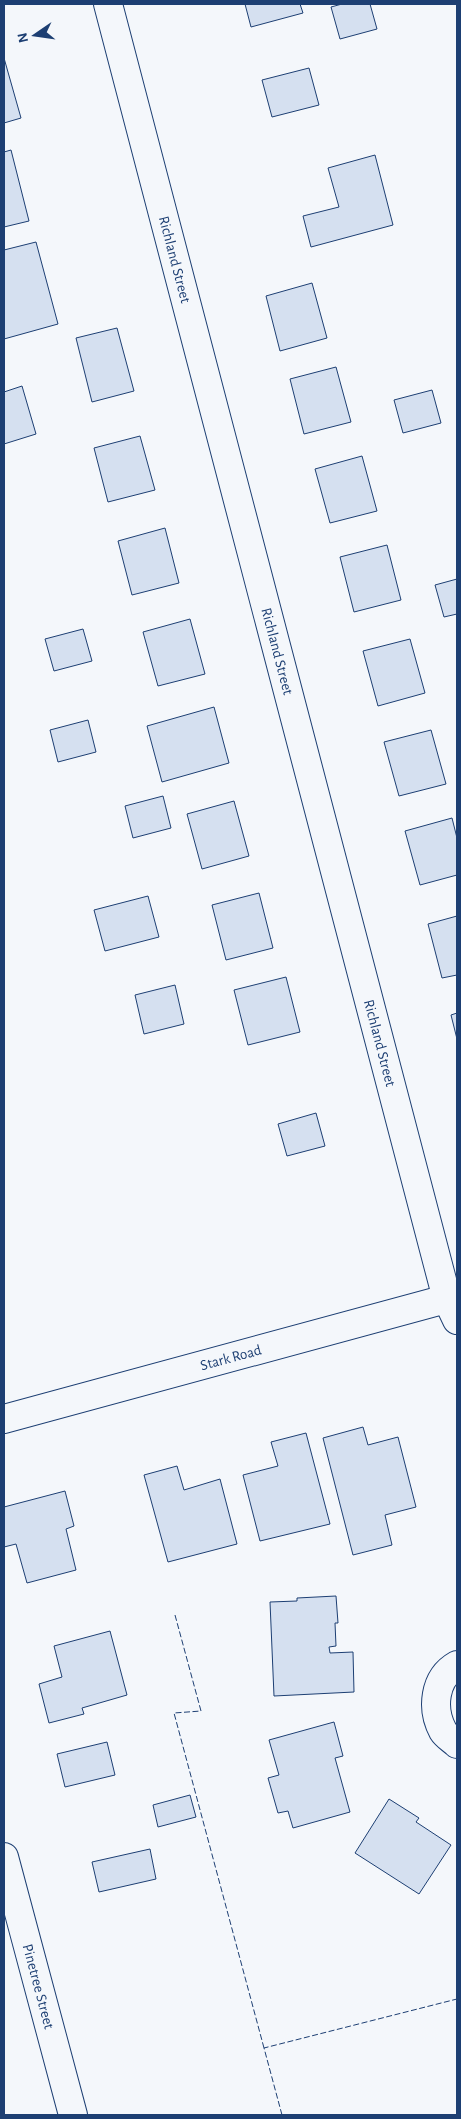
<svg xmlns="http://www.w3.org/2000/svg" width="461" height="2119" font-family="'Alegreya Sans',sans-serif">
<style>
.building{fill:#d5e0f0;stroke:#1d3f73}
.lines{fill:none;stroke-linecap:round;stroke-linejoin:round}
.minor-casing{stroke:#1d3f73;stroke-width:30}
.minor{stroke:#f4f7fb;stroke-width:28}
.fence{stroke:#1d3f73;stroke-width:1;stroke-dasharray:6 2.5;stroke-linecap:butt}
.labels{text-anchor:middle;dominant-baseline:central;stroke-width:4;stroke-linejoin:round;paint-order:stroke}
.street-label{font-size:15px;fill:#1d3f73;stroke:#f4f7fb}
</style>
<rect width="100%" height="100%" fill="#f4f7fb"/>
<!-- building -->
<path class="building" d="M 245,4 L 300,4 L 303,13 L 251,27 Z
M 342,4 L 370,4 L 377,29 L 340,39 L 331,7 Z
M 4,58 L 21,118 L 4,123 Z
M 309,68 L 319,105 L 272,117 L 262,80 Z
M 11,150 L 29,221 L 4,227 L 4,152 Z
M 375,155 L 393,225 L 311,247 L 303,216 L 339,207 L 328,168 Z
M 36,242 L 58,324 L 4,339 L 4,250 Z
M 312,283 L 327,338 L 280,351 L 266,296 Z
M 117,328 L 134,391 L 92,402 L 76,338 Z
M 336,367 L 351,422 L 304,434 L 290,379 Z
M 22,386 L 36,434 L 4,444 L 4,392 Z
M 432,390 L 441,423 L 403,433 L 394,400 Z
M 140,436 L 155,490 L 108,502 L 94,448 Z
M 362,456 L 377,511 L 330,523 L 315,469 Z
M 165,528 L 179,583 L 132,595 L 118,541 Z
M 387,545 L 401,600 L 354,612 L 340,557 Z
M 457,579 L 457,614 L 444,617 L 435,585 Z
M 190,619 L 205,674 L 158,686 L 143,632 Z
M 83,629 L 92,661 L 54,671 L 45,639 Z
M 410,639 L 425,693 L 378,706 L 363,651 Z
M 214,707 L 229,763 L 162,782 L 147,726 Z
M 88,720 L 96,752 L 58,762 L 50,730 Z
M 431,730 L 446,784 L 399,796 L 384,742 Z
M 163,796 L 171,828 L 133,838 L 125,806 Z
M 234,801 L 249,856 L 202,869 L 187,814 Z
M 452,818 L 457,838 L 457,875 L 420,885 L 405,831 Z
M 259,893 L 273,948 L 226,960 L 212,905 Z
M 148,896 L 159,937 L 105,951 L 94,910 Z
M 457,916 L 457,975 L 442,978 L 428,924 Z
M 286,977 L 300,1032 L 248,1045 L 234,990 Z
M 175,985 L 184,1024 L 144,1034 L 135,995 Z
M 457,1013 L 457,1039 L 451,1015 Z
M 316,1113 L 325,1146 L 287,1156 L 278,1124 Z
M 363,1427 L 368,1445 L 398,1437 L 416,1507 L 385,1515 L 392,1545 L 353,1555 L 323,1438 Z
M 306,1433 L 330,1524 L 260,1541 L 243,1475 L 278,1466 L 271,1442 Z
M 177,1466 L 184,1490 L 220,1479 L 237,1544 L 168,1562 L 144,1475 Z
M 65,1491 L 74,1526 L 66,1529 L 76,1570 L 27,1583 L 16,1544 L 4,1547 L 4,1507 Z
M 336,1596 L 338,1623 L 335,1623 L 336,1646 L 329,1647 L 330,1653 L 353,1652 L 354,1692 L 274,1696 L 270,1602 L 297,1601 L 297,1598 Z
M 110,1631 L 127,1695 L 82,1708 L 84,1714 L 49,1723 L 39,1684 L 62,1677 L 54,1646 Z
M 334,1722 L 343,1756 L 335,1758 L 350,1812 L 293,1828 L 288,1811 L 278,1813 L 268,1778 L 279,1775 L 269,1740 Z
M 107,1742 L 115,1775 L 65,1787 L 57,1754 Z
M 190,1795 L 196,1817 L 158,1827 L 153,1805 Z
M 389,1799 L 419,1818 L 416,1822 L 451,1845 L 419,1894 L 355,1853 Z
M 150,1849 L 156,1879 L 99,1892 L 92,1862 Z"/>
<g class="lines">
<defs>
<g id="minor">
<path id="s1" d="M 108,4 L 447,1299 L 457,1320"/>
<path id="s2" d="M 4,1419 L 457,1296"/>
<path d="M 457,1665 C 434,1678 431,1709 443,1731 C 446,1736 453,1740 457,1744"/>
<path id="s3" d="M 4,1857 L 73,2115"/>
</g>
</defs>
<!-- minor casing -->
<use href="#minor" class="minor-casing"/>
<!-- minor -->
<use href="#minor" class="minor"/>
<!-- fence -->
<path class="fence" d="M 175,1615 L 201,1711 L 174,1713 L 264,2048
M 282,2115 L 264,2048 L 457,1999"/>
</g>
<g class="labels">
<!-- street labels -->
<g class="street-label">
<text stroke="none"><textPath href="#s1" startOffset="264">Richland Street</textPath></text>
<text stroke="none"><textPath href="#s1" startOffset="669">Richland Street</textPath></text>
<text stroke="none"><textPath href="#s1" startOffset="1074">Richland Street</textPath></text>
<text stroke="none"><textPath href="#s2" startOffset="235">Stark Road</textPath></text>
<text stroke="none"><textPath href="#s3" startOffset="134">Pinetree Street</textPath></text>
</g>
</g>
<!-- border -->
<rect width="461" height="2119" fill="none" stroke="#1d3f73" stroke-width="10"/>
<!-- north arrow -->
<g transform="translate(35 35) rotate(257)" stroke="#f4f7fb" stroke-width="4" paint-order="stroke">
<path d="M0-4L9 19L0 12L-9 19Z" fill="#1d3f73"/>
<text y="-8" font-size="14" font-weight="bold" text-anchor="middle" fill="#1d3f73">N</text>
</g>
</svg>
